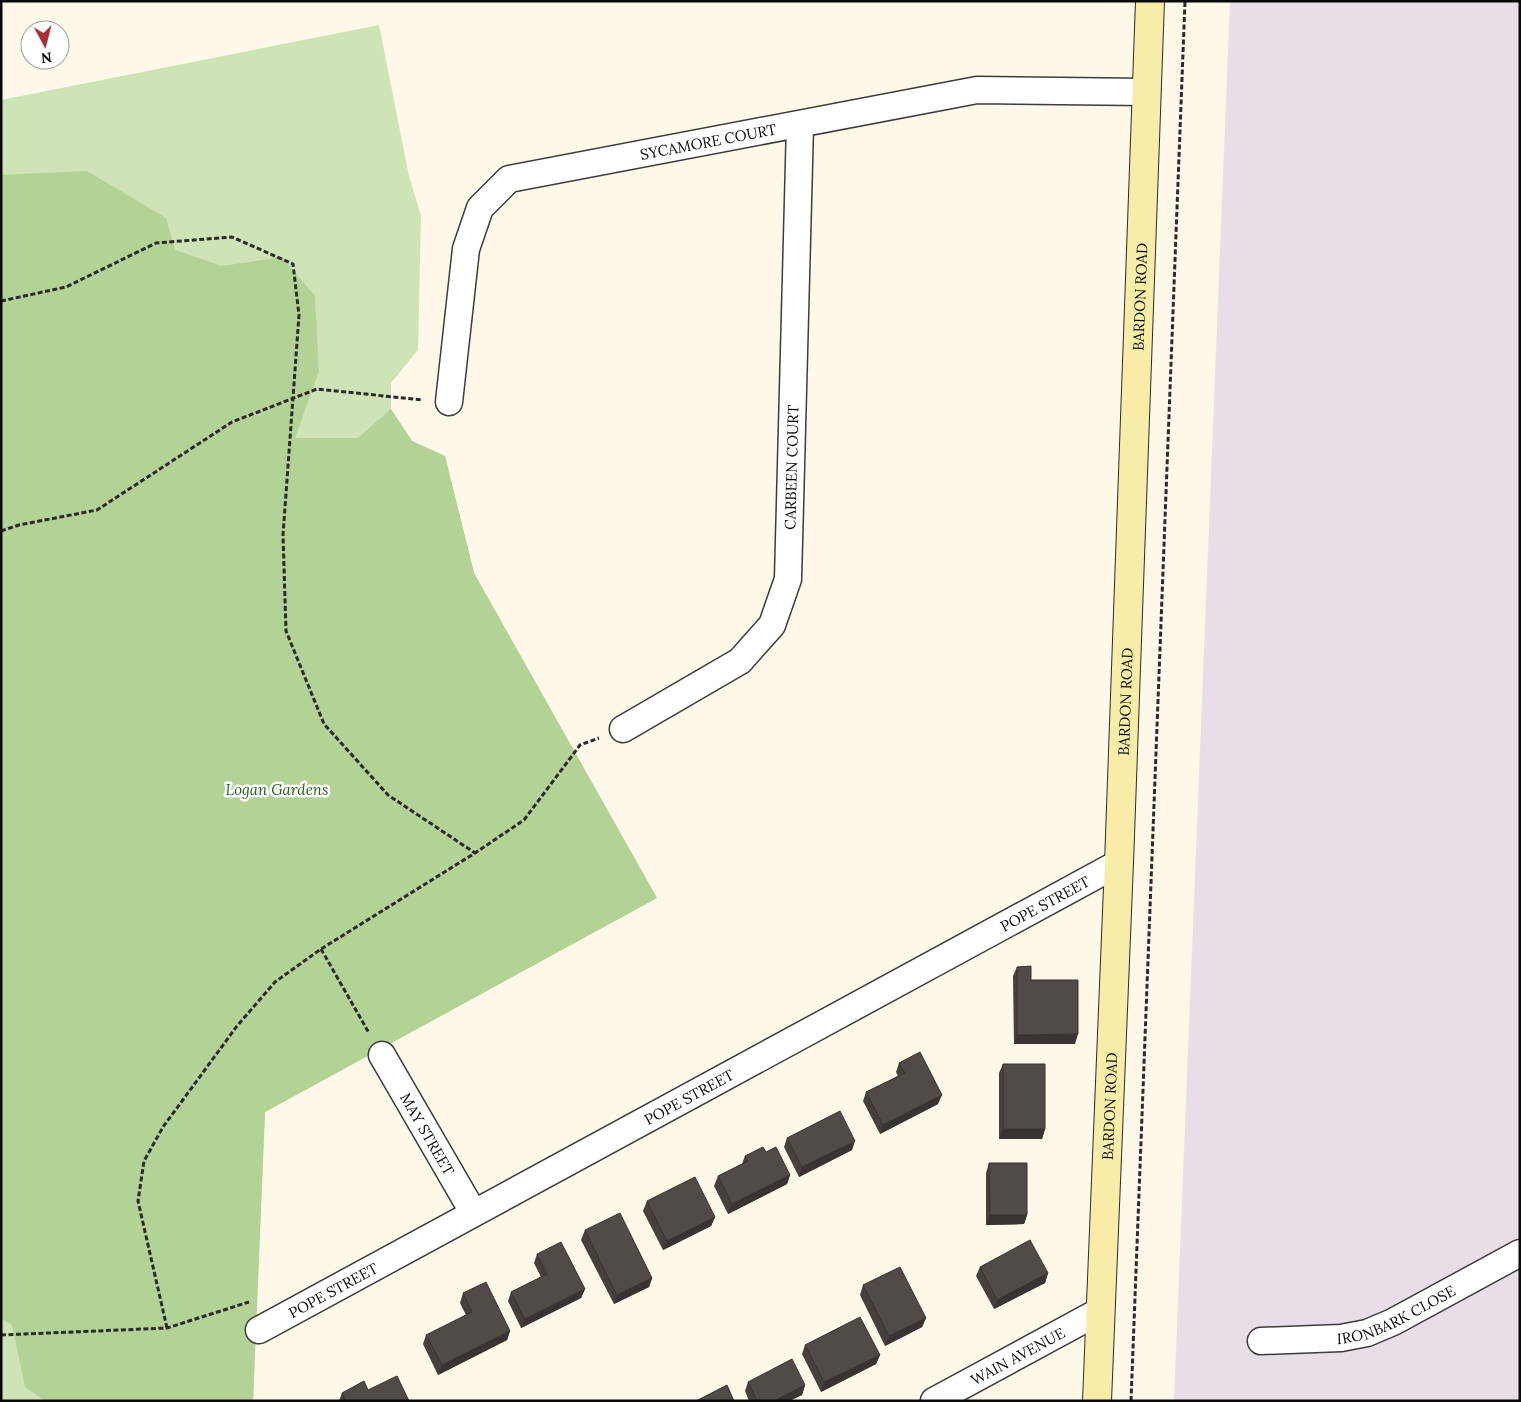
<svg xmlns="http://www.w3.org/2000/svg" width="1521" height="1402" font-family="Lora,serif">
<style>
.industrial{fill:#e7dee8}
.green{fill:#cee3b6}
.forest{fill:#b2d296}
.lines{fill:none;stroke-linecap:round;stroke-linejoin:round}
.street-casing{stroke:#3c3c3c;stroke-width:29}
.secondary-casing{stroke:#2b2b2b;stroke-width:30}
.path{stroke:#2b2b2b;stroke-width:3;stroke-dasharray:5 2.5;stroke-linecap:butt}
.street{stroke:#fff;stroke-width:26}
.secondary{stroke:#f8eda8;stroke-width:28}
.wall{fill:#46403d}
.shaded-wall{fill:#393432}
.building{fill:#514b47;stroke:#393432}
.labels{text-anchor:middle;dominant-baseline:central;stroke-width:5;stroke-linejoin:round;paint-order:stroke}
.street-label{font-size:15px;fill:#090909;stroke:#fff}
.park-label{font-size:15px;font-style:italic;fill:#2e5a21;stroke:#fff}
</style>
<rect width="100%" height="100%" fill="#fdf8e8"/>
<!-- industrial -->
<path class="industrial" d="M 1230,1 L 1520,1 L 1520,1401 L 1174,1401 Z"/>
<!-- green -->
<path class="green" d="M 379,25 L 409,176 L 421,216 L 418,350 L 391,383 L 391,409 L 412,441 L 445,456 L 474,573 L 657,898 L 265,1112 L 253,1401 L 1,1401 L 1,100 Z"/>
<!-- forest -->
<path class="forest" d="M 87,171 L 166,218 L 175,250 L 222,266 L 282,257 L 315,296 L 319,371 L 295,438 L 358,438 L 391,409 L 412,441 L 445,456 L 474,573 L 657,898 L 265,1112 L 253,1401 L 45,1401 L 25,1387 L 12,1325 L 1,1319 L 1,175 Z"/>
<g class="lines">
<defs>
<g id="street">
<path id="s1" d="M 449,402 L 466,249 L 480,208 L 509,179 L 977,90 L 1146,92"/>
<path id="s2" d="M 623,729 L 740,661 L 772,625 L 788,579 L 800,125"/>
<path id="s3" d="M 382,1055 L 473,1212"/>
<path id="s4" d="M 259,1330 L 1119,863"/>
<path id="s5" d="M 1261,1341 L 1341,1338 L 1367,1333 L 1393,1322 L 1520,1253"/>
<path id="s6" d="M 934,1401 L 1100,1311"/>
</g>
<g id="secondary">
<path id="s7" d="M 1097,1401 L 1119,863 L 1150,1"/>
</g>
</defs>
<!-- street casing -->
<use href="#street" class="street-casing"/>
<!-- secondary casing -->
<use href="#secondary" class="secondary-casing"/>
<!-- path -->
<path class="path" d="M 1,301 L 66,287 L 156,243 L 232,237 L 293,264 L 299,315 L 283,535 L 286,631 L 324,724 L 388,795 L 475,853
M 1,531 L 19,525 L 97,510 L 232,422 L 317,389 L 423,400
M 321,949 L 369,1033
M 167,1328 L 138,1201 L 144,1161 L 163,1127 L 237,1026 L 275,982 L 321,949 L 475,853 L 524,820 L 580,745 L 599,738
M 1,1335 L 167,1328 L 249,1302
M 1131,1401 L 1185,1"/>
<!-- street -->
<use href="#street" class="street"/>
<!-- secondary -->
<use href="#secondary" class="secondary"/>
</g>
<!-- wall -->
<path class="wall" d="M 1017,967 L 1031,980 L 1075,1044 L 1014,1044 L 1013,976 Z
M 899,1063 L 938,1104 L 880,1134 L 863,1101 L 866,1092 L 898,1076 L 896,1072 Z
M 1003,1064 L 1045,1129 L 1042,1139 L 999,1139 L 999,1073 Z
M 787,1138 L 852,1150 L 799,1177 L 784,1147 Z
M 766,1152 L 790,1175 L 787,1184 L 728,1214 L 714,1186 L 718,1176 L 742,1164 L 745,1156 Z
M 989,1163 L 1027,1215 L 1024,1224 L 986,1225 L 986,1173 Z
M 647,1201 L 715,1217 L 711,1226 L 663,1250 L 643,1211 Z
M 585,1230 L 652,1278 L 649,1287 L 614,1304 L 581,1240 Z
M 537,1254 L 585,1289 L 581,1298 L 521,1328 L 508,1301 L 511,1292 L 541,1277 L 534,1263 Z
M 980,1267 L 1048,1273 L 1045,1283 L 994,1309 L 976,1276 Z
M 863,1285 L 926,1318 L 922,1327 L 885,1346 L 860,1295 Z
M 463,1293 L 510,1331 L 507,1340 L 438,1375 L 423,1344 L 426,1335 L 466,1315 L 460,1303 Z
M 805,1345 L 880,1355 L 876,1364 L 821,1392 L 802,1354 Z
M 748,1382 L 805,1385 L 802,1395 L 789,1401 L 749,1401 L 745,1391 Z
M 368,1390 L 409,1401 L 339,1401 L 342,1393 Z"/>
<!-- shaded-wall -->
<path class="shaded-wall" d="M 1078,1034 L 1075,1044 L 1014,1044 L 1017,1035 Z
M 942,1095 L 938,1104 L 880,1134 L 883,1125 Z
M 1003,1129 L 1045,1129 L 1042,1139 L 999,1139 Z
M 855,1141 L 852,1150 L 799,1177 L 802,1167 Z
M 790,1175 L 787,1184 L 728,1214 L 732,1204 Z
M 990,1215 L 1027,1215 L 1024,1224 L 986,1225 Z
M 715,1217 L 711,1226 L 663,1250 L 667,1241 Z
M 1048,1273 L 1045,1283 L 994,1309 L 997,1300 Z
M 652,1278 L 649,1287 L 614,1304 L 617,1295 Z
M 585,1289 L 581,1298 L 521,1328 L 525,1319 Z
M 926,1318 L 922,1327 L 885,1346 L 889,1336 Z
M 510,1331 L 507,1340 L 438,1375 L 442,1365 Z
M 880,1355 L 876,1364 L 821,1392 L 824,1382 Z
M 805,1385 L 802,1395 L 789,1401 L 774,1401 Z"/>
<!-- building -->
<path class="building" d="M 1031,966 L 1031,980 L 1078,980 L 1078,1034 L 1017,1035 L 1017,967 Z
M 920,1052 L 942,1095 L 883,1125 L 866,1092 L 905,1073 L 899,1063 Z
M 1003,1064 L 1045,1064 L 1045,1129 L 1003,1129 Z
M 840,1111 L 855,1141 L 802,1167 L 787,1138 Z
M 763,1147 L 766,1152 L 776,1147 L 790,1175 L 732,1204 L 718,1176 L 748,1161 L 745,1156 Z
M 989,1163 L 1027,1163 L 1027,1215 L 990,1215 Z
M 695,1177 L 715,1217 L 667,1241 L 647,1201 Z
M 620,1213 L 652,1278 L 617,1295 L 585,1230 Z
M 1030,1240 L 1048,1273 L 997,1300 L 980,1267 Z
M 561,1242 L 585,1289 L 525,1319 L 511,1292 L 547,1274 L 537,1254 Z
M 900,1267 L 926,1318 L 889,1336 L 863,1285 Z
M 486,1282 L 510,1331 L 442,1365 L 426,1335 L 472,1312 L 463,1293 Z
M 860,1317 L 880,1355 L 824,1382 L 805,1345 Z
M 792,1359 L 805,1385 L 774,1401 L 757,1401 L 748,1382 Z
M 397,1376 L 409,1401 L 346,1401 L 342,1393 L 364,1381 L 368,1390 Z
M 727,1385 L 734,1401 L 696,1401 Z"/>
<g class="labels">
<!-- street labels -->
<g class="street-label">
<text stroke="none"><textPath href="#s1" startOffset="441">SYCAMORE COURT</textPath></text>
<text stroke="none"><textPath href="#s7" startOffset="1105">BARDON ROAD</textPath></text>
<text stroke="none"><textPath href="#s2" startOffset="344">CARBEEN COURT</textPath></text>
<text stroke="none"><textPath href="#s7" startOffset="700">BARDON ROAD</textPath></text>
<text stroke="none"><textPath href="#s4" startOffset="894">POPE STREET</textPath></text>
<text stroke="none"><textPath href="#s4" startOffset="489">POPE STREET</textPath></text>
<text stroke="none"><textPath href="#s7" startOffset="295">BARDON ROAD</textPath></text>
<text stroke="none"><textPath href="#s3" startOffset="91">MAY STREET</textPath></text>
<text stroke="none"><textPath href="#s4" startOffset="84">POPE STREET</textPath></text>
<text stroke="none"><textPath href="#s5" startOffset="140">IRONBARK CLOSE</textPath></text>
<text stroke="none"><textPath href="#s6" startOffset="95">WAIN AVENUE</textPath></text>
</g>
<!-- park labels -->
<g class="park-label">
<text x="277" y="789">Logan Gardens</text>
</g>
</g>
<!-- border -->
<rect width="1521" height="1402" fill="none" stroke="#090909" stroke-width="5"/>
<!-- north arrow -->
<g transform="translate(45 45) rotate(173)"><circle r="24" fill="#ffffff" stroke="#9d9d9d"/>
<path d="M0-4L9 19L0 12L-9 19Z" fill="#ac2f37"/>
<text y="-8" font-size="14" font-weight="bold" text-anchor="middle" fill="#090909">N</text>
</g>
</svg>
